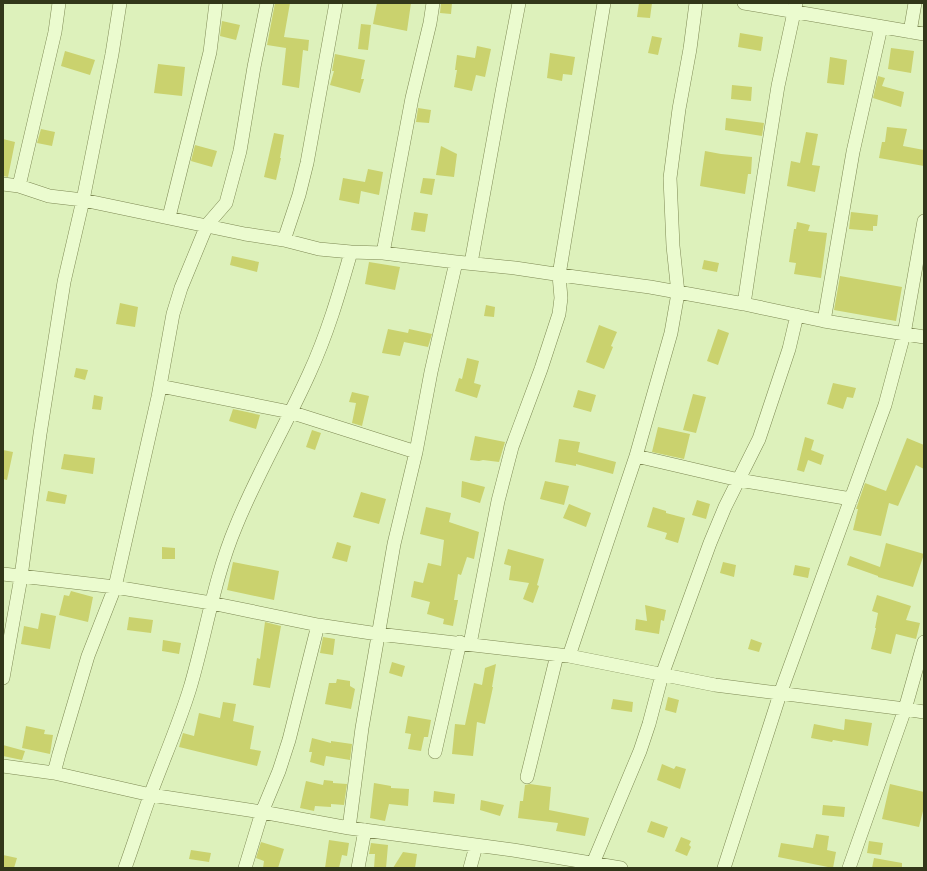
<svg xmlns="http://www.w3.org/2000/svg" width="927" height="871" font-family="'Roboto Serif',serif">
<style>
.building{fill:#cad26e}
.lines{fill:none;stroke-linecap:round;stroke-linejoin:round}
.minor-casing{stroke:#7e8954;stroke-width:14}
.minor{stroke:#ebfbcf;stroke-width:13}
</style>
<rect width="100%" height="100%" fill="#ddf1bb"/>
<!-- building -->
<path class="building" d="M 275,3 L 290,3 L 284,37 L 309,40 L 308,51 L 303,50 L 299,88 L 282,85 L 286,48 L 267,45 Z
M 377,3 L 411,3 L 407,31 L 373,24 Z
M 441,3 L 452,3 L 451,14 L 440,13 Z
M 639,3 L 652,3 L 650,18 L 637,17 Z
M 222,21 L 240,25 L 236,40 L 220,36 Z
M 361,24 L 371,25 L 368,50 L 358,49 Z
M 740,33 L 763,37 L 761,51 L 738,47 Z
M 652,36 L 662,38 L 658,55 L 648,53 Z
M 477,46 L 491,49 L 485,77 L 476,75 L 472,91 L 454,87 L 457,70 L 455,70 L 457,55 L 475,58 Z
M 891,48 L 914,51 L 911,73 L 888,69 Z
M 65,51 L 95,60 L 90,75 L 61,66 Z
M 550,53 L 575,57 L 572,75 L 563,74 L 562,81 L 547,78 Z
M 335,54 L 365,60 L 361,79 L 364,79 L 360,93 L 330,85 L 334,71 L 332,71 Z
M 830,57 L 847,60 L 844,85 L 827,83 Z
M 158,64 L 185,67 L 182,96 L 154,93 Z
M 878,76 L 885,78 L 882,86 L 904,92 L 901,107 L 873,98 Z
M 732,85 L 752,87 L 751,101 L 731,99 Z
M 418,108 L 431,110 L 429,123 L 416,122 Z
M 726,118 L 764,123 L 762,136 L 725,130 Z
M 887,127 L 907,129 L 903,146 L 924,150 L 924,166 L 879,158 L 882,142 L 885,142 Z
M 41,129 L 55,132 L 52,146 L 37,143 Z
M 806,132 L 818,134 L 812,165 L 820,166 L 815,192 L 787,186 L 791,161 L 800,163 Z
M 274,133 L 284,135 L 280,158 L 281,158 L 276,180 L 264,177 Z
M 3,139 L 15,142 L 8,177 L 3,176 Z
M 195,145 L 217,151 L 212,167 L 191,161 Z
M 441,146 L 457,154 L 454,177 L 436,175 Z
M 705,151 L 721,154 L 752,157 L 751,174 L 748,174 L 745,194 L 700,186 Z
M 368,169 L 383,172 L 379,195 L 361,191 L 359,204 L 339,200 L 343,178 L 365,182 Z
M 423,178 L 435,179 L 432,195 L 420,193 Z
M 414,212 L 428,214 L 425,232 L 411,230 Z
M 851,212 L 878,215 L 877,226 L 873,226 L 873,231 L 849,229 Z
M 797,222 L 810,225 L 808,231 L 827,233 L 821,278 L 794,274 L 796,263 L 789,262 L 794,229 L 796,229 Z
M 232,256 L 259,262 L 257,272 L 230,265 Z
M 704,260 L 719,263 L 717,272 L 702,269 Z
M 369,262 L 400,267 L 395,290 L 365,284 Z
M 840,276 L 902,287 L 896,321 L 834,310 Z
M 120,303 L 138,307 L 135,327 L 116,324 Z
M 486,305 L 495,307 L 494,317 L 484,316 Z
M 599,325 L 617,332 L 611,346 L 613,347 L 604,369 L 586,362 Z
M 388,329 L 408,333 L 409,329 L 432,334 L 428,347 L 404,342 L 400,356 L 382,353 Z
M 718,329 L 729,333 L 718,365 L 707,361 Z
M 467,358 L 479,361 L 474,383 L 481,385 L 477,398 L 455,391 L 459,378 L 462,379 Z
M 76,368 L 88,370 L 85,380 L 74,377 Z
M 833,383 L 856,388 L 853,398 L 847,397 L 843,409 L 827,404 Z
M 578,390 L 596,395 L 591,412 L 573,407 Z
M 352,392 L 369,396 L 362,426 L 352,423 L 356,403 L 349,402 Z
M 693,394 L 706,397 L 696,433 L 683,430 Z
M 94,395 L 103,397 L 101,410 L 92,409 Z
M 233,409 L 260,415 L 256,429 L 229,421 Z
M 658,427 L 690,434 L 684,459 L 652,452 Z
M 312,430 L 321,433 L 315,450 L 306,447 Z
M 475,436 L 505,442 L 499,462 L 483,460 L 479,461 L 470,460 Z
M 805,437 L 814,440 L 811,450 L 824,455 L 821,465 L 808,460 L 804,472 L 797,470 Z
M 907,438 L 924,445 L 924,469 L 916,465 L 898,506 L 889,503 L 881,536 L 853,530 L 858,509 L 856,509 L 865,483 L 886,491 Z
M 559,439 L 580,442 L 578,452 L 616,462 L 613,474 L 576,464 L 576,466 L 555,462 Z
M 3,450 L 13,452 L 7,480 L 3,479 Z
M 64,454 L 95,458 L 93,474 L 61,469 Z
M 462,481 L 485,487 L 480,503 L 461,497 Z
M 545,481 L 569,486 L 564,505 L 540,499 Z
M 48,491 L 67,495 L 65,504 L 46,501 Z
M 361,492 L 386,499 L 379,524 L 353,517 Z
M 697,500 L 710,504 L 706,519 L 692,515 Z
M 569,504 L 591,513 L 586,527 L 563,518 Z
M 426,507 L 451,513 L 449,522 L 479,532 L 474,559 L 467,557 L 461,575 L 458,574 L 454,600 L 458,600 L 453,626 L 443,624 L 444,619 L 427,614 L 430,602 L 411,597 L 414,581 L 423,583 L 428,563 L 441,566 L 444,540 L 420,534 Z
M 653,507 L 666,511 L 666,513 L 685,518 L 678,543 L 665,539 L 667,533 L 647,527 Z
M 337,542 L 351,546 L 347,562 L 332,558 Z
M 886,543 L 924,554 L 913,587 L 878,577 L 878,576 L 847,565 L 850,556 L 880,567 Z
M 162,547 L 175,548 L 175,559 L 162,559 Z
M 508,549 L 544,559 L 537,585 L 539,586 L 533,603 L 523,599 L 529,583 L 509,580 L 511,566 L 504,564 Z
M 233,562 L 279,571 L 274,600 L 227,590 Z
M 723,562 L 736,565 L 734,577 L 720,573 Z
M 795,565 L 810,568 L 808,578 L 793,575 Z
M 71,591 L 93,597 L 88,622 L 59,615 L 64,595 L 69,596 Z
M 877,595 L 911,606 L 906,620 L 920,623 L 916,639 L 896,634 L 891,654 L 871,649 L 876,628 L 875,628 L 878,613 L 872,611 Z
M 645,605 L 666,610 L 664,621 L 661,620 L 659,634 L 635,630 L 636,619 L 647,621 Z
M 41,613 L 56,616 L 50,649 L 21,644 L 24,626 L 38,629 Z
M 129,617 L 153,620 L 151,633 L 127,630 Z
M 265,622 L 281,626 L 270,688 L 253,685 L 257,658 L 260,659 Z
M 323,637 L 335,639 L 333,655 L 320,653 Z
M 751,639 L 762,643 L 759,652 L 748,649 Z
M 163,640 L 181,643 L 179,654 L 162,651 Z
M 392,662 L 405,666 L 402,677 L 389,673 Z
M 496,664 L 492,687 L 493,687 L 485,724 L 477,722 L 473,756 L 452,754 L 455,724 L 465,725 L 474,683 L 482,685 L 485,668 Z
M 337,679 L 350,681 L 350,686 L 355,689 L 351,709 L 325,704 L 329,683 L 336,683 Z
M 668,697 L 679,700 L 676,713 L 665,710 Z
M 613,699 L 633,702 L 632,712 L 611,709 Z
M 223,702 L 236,704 L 233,721 L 254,726 L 250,749 L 261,751 L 257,766 L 179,747 L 183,733 L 194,736 L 199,713 L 220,718 Z
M 408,716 L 431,720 L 428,737 L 424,737 L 421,751 L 408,749 L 411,734 L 405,733 Z
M 845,719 L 872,723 L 868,746 L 833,740 L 832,742 L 811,738 L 814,724 L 844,730 Z
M 26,726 L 45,730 L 44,734 L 53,735 L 50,754 L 22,748 Z
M 312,738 L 331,743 L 331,741 L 352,744 L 350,760 L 326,756 L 324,766 L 310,762 L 312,752 L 309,752 Z
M 3,745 L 25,751 L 22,760 L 3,756 Z
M 662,764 L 674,769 L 676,766 L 686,769 L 680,789 L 657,780 Z
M 324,780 L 333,781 L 333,783 L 347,784 L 344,805 L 331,804 L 331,807 L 315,806 L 314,811 L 300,808 L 306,781 L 323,785 Z
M 374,783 L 391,786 L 391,788 L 409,789 L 408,806 L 389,804 L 385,821 L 370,818 Z
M 530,784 L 551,787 L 549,810 L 589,818 L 585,836 L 556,831 L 558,823 L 518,818 L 520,801 L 523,801 L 525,785 Z
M 890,784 L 924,792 L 924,807 L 919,827 L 882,819 Z
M 434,791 L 455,794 L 454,804 L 433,802 Z
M 481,800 L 504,805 L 500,816 L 480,810 Z
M 823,805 L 845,807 L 844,817 L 822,815 Z
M 651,821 L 668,827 L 664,838 L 647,832 Z
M 816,834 L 829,836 L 827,850 L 836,852 L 833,868 L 778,857 L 781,843 L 813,848 Z
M 681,837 L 691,841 L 689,845 L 691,847 L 687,856 L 675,851 Z
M 329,840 L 349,843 L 347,856 L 342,855 L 339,868 L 325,868 Z
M 869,841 L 883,843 L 881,855 L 867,853 Z
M 261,842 L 284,849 L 278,868 L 263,868 L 264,861 L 256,858 Z
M 371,843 L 388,845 L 386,868 L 374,868 L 375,854 L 369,854 Z
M 191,850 L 211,853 L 209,862 L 189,859 Z
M 403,852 L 417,854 L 415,868 L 393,868 Z
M 3,855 L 17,858 L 14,868 L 3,868 Z
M 874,858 L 902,863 L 902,868 L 872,868 Z"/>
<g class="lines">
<defs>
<path id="minor" d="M 744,3 L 924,34
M 910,32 L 915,3
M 3,184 L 19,186 L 49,196 L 83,200 L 245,234 L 284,240 L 319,249 L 351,252 L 383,253 L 456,262 L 515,268 L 575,277 L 650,287 L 744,304 L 824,321 L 924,337
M 19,186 L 55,32 L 59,3
M 169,217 L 210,52 L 216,3
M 284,240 L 299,195 L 307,163 L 336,3
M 383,253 L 412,98 L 430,23 L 433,3
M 471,263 L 502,92 L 519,3
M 744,304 L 754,237 L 778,86 L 796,3
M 824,321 L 853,152 L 881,27
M 160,386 L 290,412 L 416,452
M 636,456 L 739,480 L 851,499
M 3,574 L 115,587 L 211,603 L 318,625 L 378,634 L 569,656 L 715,685 L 905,709 L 924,712
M 470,644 L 498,501 L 512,447 L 541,369 L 559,314 L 561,298 L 559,275 L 604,3
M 569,656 L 636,456 L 671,333 L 678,293 L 673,246 L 670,178 L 679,109 L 690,49 L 696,3
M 3,678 L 21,577 L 40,434 L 64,282 L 83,200 L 112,54 L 120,3
M 435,752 L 460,642
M 3,766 L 54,773 L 151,795 L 262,812 L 349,828 L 513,850 L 621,868
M 54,773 L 59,754 L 88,656 L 115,587 L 158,397 L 173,314 L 181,288 L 207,225 L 226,203 L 240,151 L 254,67 L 267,3
M 527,777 L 557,655
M 349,828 L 362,728 L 394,544 L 416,452 L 431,372 L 456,262
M 125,868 C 134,843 142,818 151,793 C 164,758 179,724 190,688 C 206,634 214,578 236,526 C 257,474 286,425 309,374 C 327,335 339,294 351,252
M 245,868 L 262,812 L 279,771 L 289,740 L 318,625
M 358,868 L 365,830
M 470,868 L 476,846
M 591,868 L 640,751 L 649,724 L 662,675 L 710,543 L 725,507 L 759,439 L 789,349 L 797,315
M 724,868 L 780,694 L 885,405 L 904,334 L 924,221
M 849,868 L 905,709 L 924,642"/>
</defs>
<!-- minor casing -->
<use href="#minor" class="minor-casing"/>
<!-- minor -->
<use href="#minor" class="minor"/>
</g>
<!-- border -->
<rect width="927" height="871" fill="none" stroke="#32371a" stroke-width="8"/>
</svg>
